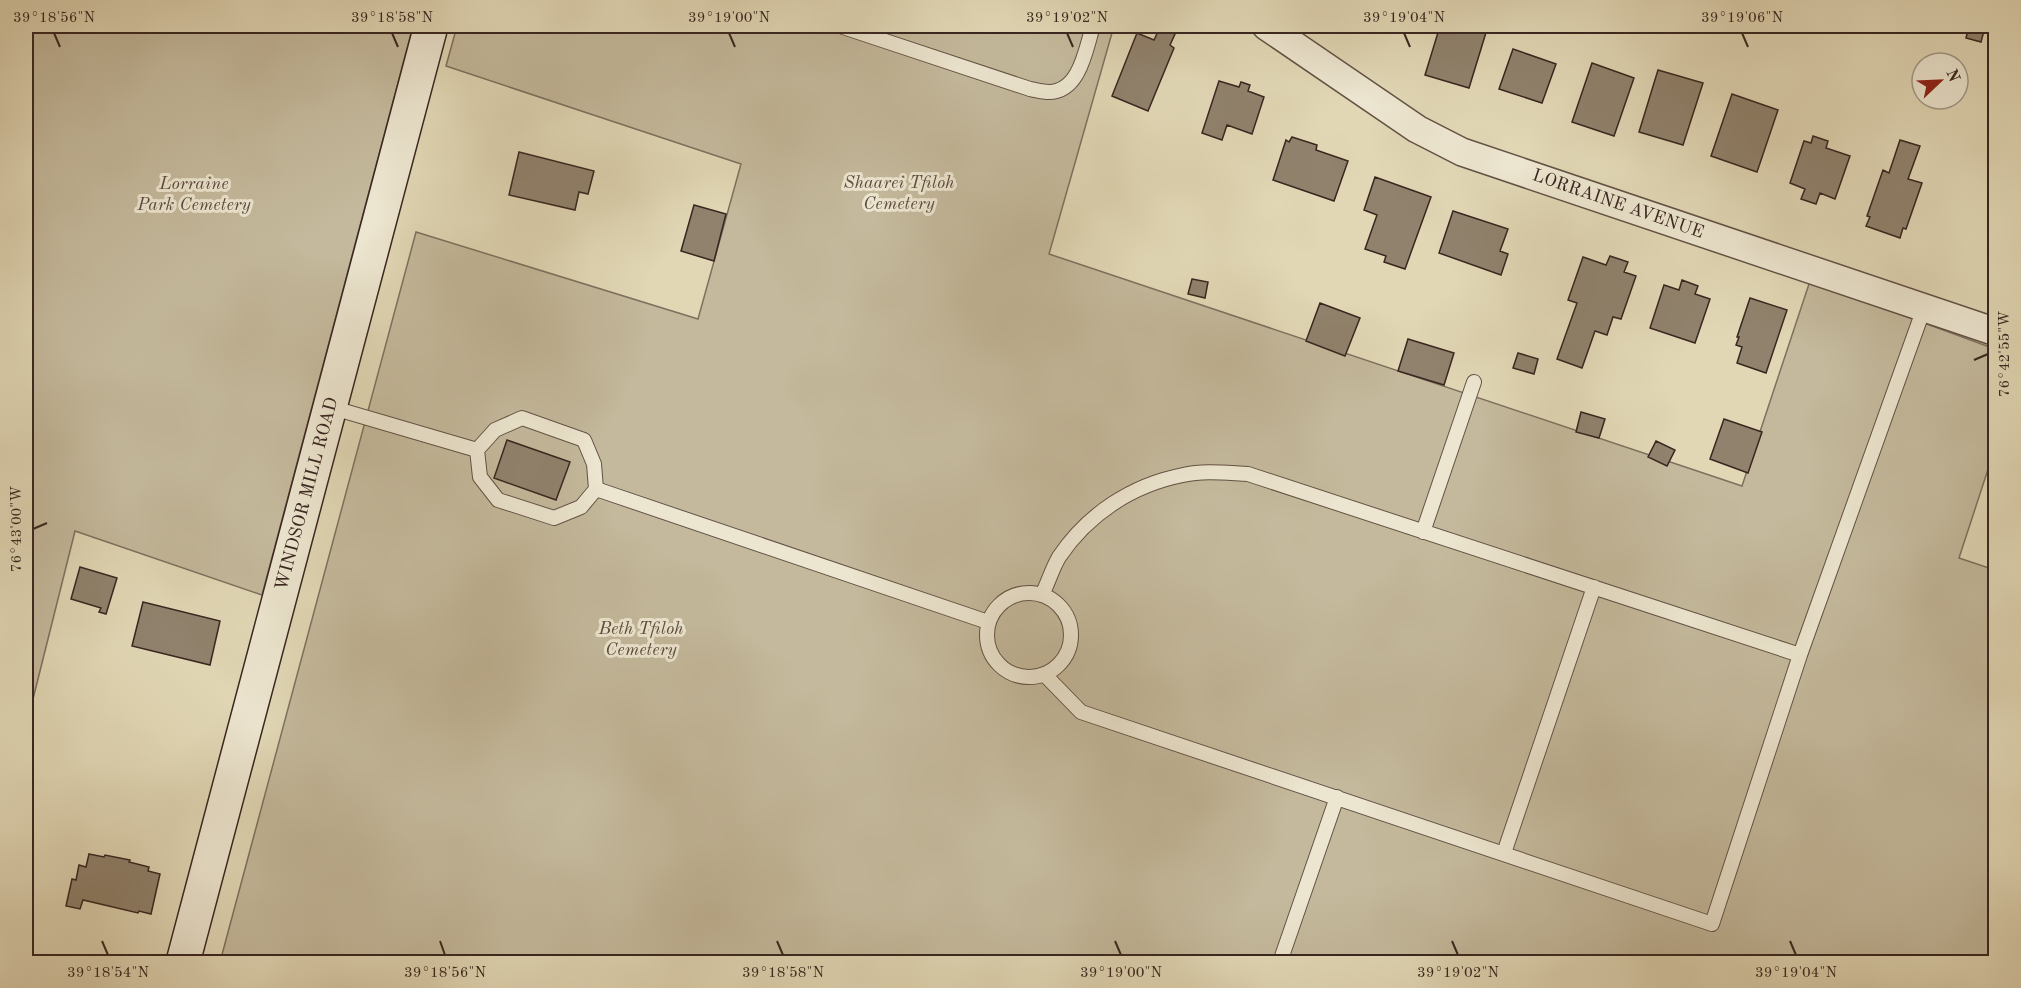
<svg xmlns="http://www.w3.org/2000/svg" width="2021" height="988" font-family="'Old Standard TT',serif">
<style>
.green{fill:#c4b99c;stroke:#7e705e;stroke-width:1.5}
.building{fill:#90826d;stroke:#392620;stroke-width:1.5}
.lines{fill:none;stroke-linecap:round;stroke-linejoin:round}
.service-casing{stroke:#635245;stroke-width:16}
.minor-casing{stroke:#635245;stroke-width:30}
.secondary-casing{stroke:#392620;stroke-width:36}
.service{stroke:#ece5cf;stroke-width:14}
.minor{stroke:#ece5cf;stroke-width:27}
.secondary{stroke:#ece5cf;stroke-width:33}
.ticks{fill:none;stroke:#392620;stroke-width:2}
.labels{text-anchor:middle;dominant-baseline:central;stroke-width:6;stroke-linejoin:round;paint-order:stroke}
.park-label{font-size:18px;font-style:italic;fill:#5c4b3f;stroke:#ece5cf}
.street-label{font-size:18px;fill:#392620;stroke:#ece5cf}
.neatline{fill:none;stroke:#392620;stroke-width:2}
.ticks-label{font-size:15px;text-anchor:middle;fill:#392620}
</style>
<rect width="100%" height="100%" fill="#e1d7b5"/>
<filter id="stains"><feTurbulence type="fractalNoise" baseFrequency=".00333" numOctaves="4"/><feColorMatrix values="0 0 0 0 .2 0 0 0 0 .09 0 0 0 0 .02 0 0 0 .5 -.17"/></filter>
<radialGradient id="worn" r=".72"><stop offset=".6" stop-color="#630" stop-opacity="0"/><stop offset="1" stop-color="#630" stop-opacity=".3"/></radialGradient>
<!-- green -->
<path class="green" d="M 26,26 L 413,26 L 262,595 L 75,531 L 26,727 Z
M 457,26 L 1114,26 L 1049,254 L 1742,486 L 1810,281 L 1995,349 L 1995,448 L 1959,558 L 1995,570 L 1995,962 L 1705,962 L 1690,958 L 1688,962 L 220,962 L 416,232 L 698,319 L 741,164 L 446,66 Z"/>
<!-- building -->
<path class="building" d="M 1440,26 L 1488,26 L 1469,88 L 1425,75 Z
M 1969,26 L 1985,27 L 1981,42 L 1966,38 Z
M 1160,27 L 1175,34 L 1170,45 L 1174,48 L 1148,111 L 1112,96 L 1137,33 L 1154,40 Z
M 1513,49 L 1556,64 L 1542,103 L 1499,89 Z
M 1592,63 L 1634,78 L 1614,136 L 1572,122 Z
M 1658,70 L 1703,83 L 1683,145 L 1639,132 Z
M 1219,81 L 1239,87 L 1241,82 L 1250,85 L 1248,91 L 1264,97 L 1252,134 L 1227,125 L 1222,140 L 1202,133 Z
M 1732,94 L 1778,110 L 1757,172 L 1711,156 Z
M 1813,136 L 1828,141 L 1826,148 L 1850,156 L 1835,199 L 1820,193 L 1816,204 L 1801,199 L 1805,189 L 1790,183 L 1804,141 L 1811,143 Z
M 1292,137 L 1317,145 L 1316,150 L 1348,161 L 1334,201 L 1273,180 L 1286,140 L 1289,142 Z
M 1900,140 L 1920,146 L 1908,179 L 1922,183 L 1906,229 L 1903,228 L 1900,238 L 1866,226 L 1870,217 L 1867,216 L 1883,170 L 1889,173 Z
M 519,152 L 594,171 L 588,194 L 579,192 L 575,210 L 509,195 Z
M 1375,177 L 1431,197 L 1405,269 L 1384,262 L 1386,256 L 1365,249 L 1377,215 L 1364,210 Z
M 694,205 L 726,214 L 714,261 L 681,251 Z
M 1453,211 L 1508,229 L 1500,251 L 1508,254 L 1501,275 L 1439,253 Z
M 1610,256 L 1628,262 L 1624,272 L 1636,276 L 1621,319 L 1613,317 L 1607,335 L 1595,331 L 1582,368 L 1557,359 L 1577,303 L 1568,300 L 1583,257 L 1606,265 Z
M 1192,279 L 1208,282 L 1205,298 L 1188,294 Z
M 1682,280 L 1698,286 L 1695,294 L 1710,299 L 1695,343 L 1650,328 L 1664,285 L 1679,290 Z
M 1750,298 L 1787,310 L 1766,373 L 1737,363 L 1742,347 L 1736,345 L 1739,337 L 1737,337 Z
M 1320,303 L 1360,318 L 1345,356 L 1306,341 Z
M 1408,339 L 1454,353 L 1444,385 L 1398,371 Z
M 1518,353 L 1538,359 L 1534,374 L 1513,368 Z
M 1581,412 L 1605,419 L 1599,438 L 1576,432 Z
M 1724,419 L 1762,432 L 1748,473 L 1710,459 Z
M 507,440 L 570,462 L 556,500 L 494,478 Z
M 1656,441 L 1675,450 L 1667,466 L 1648,457 Z
M 80,567 L 117,578 L 106,614 L 99,612 L 101,608 L 71,599 Z
M 143,602 L 220,621 L 210,665 L 132,646 Z
M 89,854 L 104,857 L 105,855 L 130,860 L 129,862 L 149,867 L 148,871 L 160,874 L 151,914 L 139,911 L 138,913 L 83,900 L 80,909 L 66,906 L 72,879 L 76,880 L 79,865 L 86,867 Z"/>
<g class="lines">
<defs>
<path id="service" d="M 840,26 L 1030,89 C 1036,90 1042,92 1049,92 C 1080,92 1086,48 1093,26
M 330,407 L 477,450
M 522,418 L 584,440 L 594,464 L 596,489 L 581,507 L 554,518 L 498,500 L 480,477 L 477,450 L 495,430 Z
M 596,489 L 988,622
M 1423,532 L 1474,382
M987 635a42 42 0 1 1 84 0a42 42 0 1 1-84 0Z
M 1042,595 C 1048,583 1052,569 1059,557 C 1088,514 1132,485 1183,475 C 1204,470 1227,473 1248,474 L 1800,655
M 1045,675 L 1081,712 L 1712,924 L 1800,655 L 1924,308
M 1504,853 L 1594,587
M 1280,962 L 1337,797"/>
<path id="minor" d="M 1266,26 L 1417,129 L 1462,152 L 1996,332"/>
<path id="secondary" d="M 183,962 L 431,26"/>
</defs>
<!-- service casing -->
<use href="#service" class="service-casing"/>
<!-- minor casing -->
<use href="#minor" class="minor-casing"/>
<!-- secondary casing -->
<use href="#secondary" class="secondary-casing"/>
<!-- service -->
<use href="#service" class="service"/>
<!-- minor -->
<use href="#minor" class="minor"/>
<!-- secondary -->
<use href="#secondary" class="secondary"/>
</g>
<!-- ticks -->
<path class="ticks" d="M 54,33 L 60,47M 392,33 L 398,47M 729,33 L 735,47M 1067,33 L 1073,47M 1404,33 L 1410,47M 1742,33 L 1748,47M 1974,360 L 1988,354M 33,529 L 47,523M 102,941 L 108,955M 440,941 L 445,955M 777,941 L 783,955M 1115,941 L 1121,955M 1452,941 L 1458,955M 1790,941 L 1796,955"/>
<g class="labels">
<!-- park labels -->
<g class="park-label">
<text x="899" y="183">Shaarei Tfiloh<tspan x="899" dy="21">Cemetery</tspan></text>
<text x="194" y="184">Lorraine<tspan x="194" dy="21">Park Cemetery</tspan></text>
<text x="641" y="629">Beth Tfiloh<tspan x="641" dy="21">Cemetery</tspan></text>
</g>
<!-- street labels -->
<g class="street-label">
<text transform="translate(1618 204) rotate(19)">LORRAINE AVENUE</text>
<text transform="translate(307 494) rotate(-75)">WINDSOR MILL ROAD</text>
</g>
</g>
<!-- margin -->
<rect width="2021" height="988" fill="none" stroke="#e1d7b5" stroke-width="66"/>
<!-- north arrow -->
<g transform="translate(1940 81) rotate(67)"><circle r="28" fill="#ece5cf" stroke="#a49989" stroke-width="1.5"/>
<path d="M0-4.5L10 22L0 15L-10 22Z" fill="#8f2418"/>
<text y="-9" font-size="16" font-weight="bold" text-anchor="middle" fill="#392620">N</text>
</g>
<rect x="33" y="33" width="1955" height="922" class="neatline"/>
<g class="ticks-label">
<text x="54" y="22">39°18'56"N</text>
<text x="392" y="22">39°18'58"N</text>
<text x="729" y="22">39°19'00"N</text>
<text x="1067" y="22">39°19'02"N</text>
<text x="1404" y="22">39°19'04"N</text>
<text x="1742" y="22">39°19'06"N</text>
<text transform="translate(2004 354) rotate(-90)" y="5">76°42'55"W</text>
<text transform="translate(16 529) rotate(-90)" y="5">76°43'00"W</text>
<text x="108" y="977">39°18'54"N</text>
<text x="445" y="977">39°18'56"N</text>
<text x="783" y="977">39°18'58"N</text>
<text x="1121" y="977">39°19'00"N</text>
<text x="1458" y="977">39°19'02"N</text>
<text x="1796" y="977">39°19'04"N</text>
</g>
<rect width="100%" height="100%" filter="url(#stains)"/>
<rect width="100%" height="100%" fill="url(#worn)"/>
</svg>
